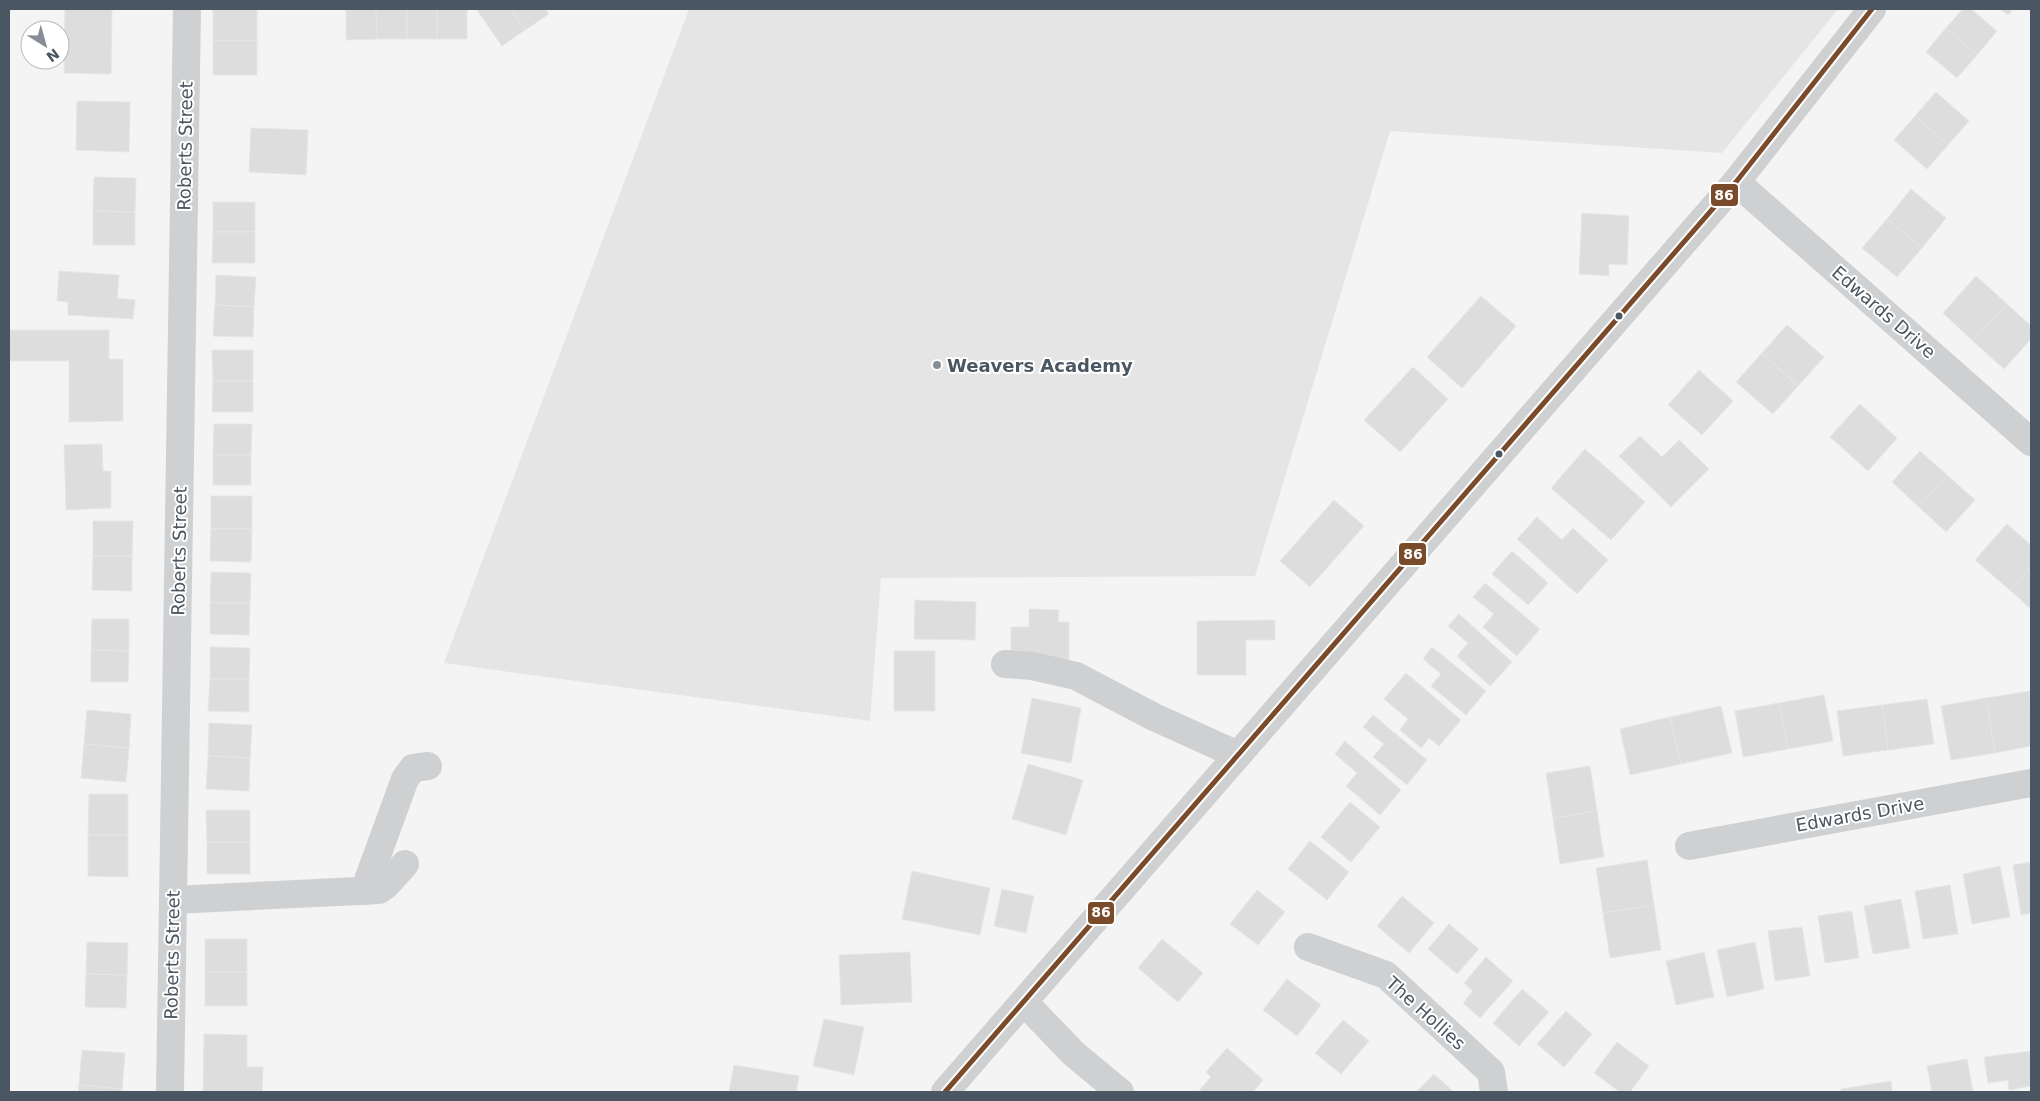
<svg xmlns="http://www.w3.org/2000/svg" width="2040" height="1101" viewBox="0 0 2040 1101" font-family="'DejaVu Sans',sans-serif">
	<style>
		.education { fill: #e6e5e6 }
		.building { fill: #ddddde; stroke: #e5e6e7 }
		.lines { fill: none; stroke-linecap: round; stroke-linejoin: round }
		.minor { stroke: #ced0d2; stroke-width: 28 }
		.bus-1-casing { stroke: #fff; stroke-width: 9 }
		.bus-1 { stroke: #7a4b2a; stroke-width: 5 }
		.bus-dot { fill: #4a5661; stroke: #fff; stroke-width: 2 }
		.poi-dot { fill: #868d94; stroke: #fff; stroke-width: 2 }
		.labels { text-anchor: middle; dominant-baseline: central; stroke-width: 4; stroke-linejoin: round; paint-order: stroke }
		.street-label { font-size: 18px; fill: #4a5661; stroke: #fff }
		.poi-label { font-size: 18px; font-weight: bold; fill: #4a5661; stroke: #fff; text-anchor: start }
		.line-badge { stroke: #fff; stroke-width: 2 }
		.badge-label { font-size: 14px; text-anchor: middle; font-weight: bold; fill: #fff }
	</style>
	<rect width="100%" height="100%" fill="#f4f4f4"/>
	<path class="education" d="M 689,9 L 1838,9 L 1722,153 L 1390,131 L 1255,576 L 881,578 L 870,721 L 444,663 Z"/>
	<g class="building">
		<path d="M 65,9 L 112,9 L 111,74 L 64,73 Z"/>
		<rect x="213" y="9" width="44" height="32"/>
		<path d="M 346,9 L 376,9 L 377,39 L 346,40 Z"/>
		<path d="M 376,9 L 407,9 L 407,39 L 377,39 Z"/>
		<rect x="407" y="9" width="30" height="30"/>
		<rect x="437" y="9" width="30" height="30"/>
		<path d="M 479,9 L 511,9 L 525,30 L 502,46 L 477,10 Z"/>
		<path d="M 511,9 L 545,9 L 549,14 L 525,30 Z"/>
		<path d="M 1963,9 L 1971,9 L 1997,31 L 1977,55 L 1946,28 Z"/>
		<path d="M 2000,9 L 2013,9 L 2008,15 Z"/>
		<path d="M 1946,28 L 1977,55 L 1957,78 L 1926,52 Z"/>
		<rect x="213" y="41" width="44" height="34"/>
		<path d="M 1936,92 L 1969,121 L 1948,145 L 1915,116 Z"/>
		<path d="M 77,101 L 130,102 L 129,152 L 76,150 Z"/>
		<path d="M 1915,116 L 1948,145 L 1927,169 L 1894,140 Z"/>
		<path d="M 251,128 L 308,130 L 306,175 L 249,172 Z"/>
		<path d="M 94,177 L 136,178 L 135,212 L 93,211 Z"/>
		<path d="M 1911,189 L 1946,218 L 1922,248 L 1887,219 Z"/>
		<rect x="213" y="202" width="42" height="30"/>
		<path d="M 93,211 L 135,212 L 135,245 L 93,245 Z"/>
		<path d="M 1582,213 L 1629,216 L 1627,265 L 1609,264 L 1609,276 L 1579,274 Z"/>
		<path d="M 1887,219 L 1922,248 L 1897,277 L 1862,248 Z"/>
		<path d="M 213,232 L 255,232 L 255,263 L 212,263 Z"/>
		<path d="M 59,271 L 119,275 L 117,298 L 135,300 L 133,319 L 68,315 L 68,302 L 57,301 Z"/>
		<path d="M 216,275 L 256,277 L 254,307 L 215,305 Z"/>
		<path d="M 1976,276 L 2007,304 L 1973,341 L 1943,313 Z"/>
		<path d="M 1481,296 L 1516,326 L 1462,388 L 1427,357 Z"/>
		<path d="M 2007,304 L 2031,326 L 2031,339 L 2004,369 L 1973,341 Z"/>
		<path d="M 215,305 L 254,307 L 253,337 L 213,336 Z"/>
		<path d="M 1787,325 L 1824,357 L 1798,386 L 1762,353 Z"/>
		<path d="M 9,330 L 109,330 L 109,359 L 123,359 L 123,421 L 69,422 L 69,361 L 9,361 Z"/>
		<path d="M 212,350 L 253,350 L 253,381 L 213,381 Z"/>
		<path d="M 1762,353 L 1798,386 L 1773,414 L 1736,382 Z"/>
		<path d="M 1413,367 L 1448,399 L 1400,452 L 1364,420 Z"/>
		<path d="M 1699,370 L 1733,401 L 1702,435 L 1668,405 Z"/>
		<path d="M 213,381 L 253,381 L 253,412 L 212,412 Z"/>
		<path d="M 1860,404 L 1897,438 L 1868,471 L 1830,437 Z"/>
		<path d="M 214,424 L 252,424 L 251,455 L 213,455 Z"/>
		<path d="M 1640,436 L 1662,457 L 1679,440 L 1709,469 L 1671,507 L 1619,456 Z"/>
		<path d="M 102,444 L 103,471 L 111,471 L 111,508 L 66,510 L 64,445 Z"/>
		<path d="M 1585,449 L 1645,502 L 1611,540 L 1551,488 Z"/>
		<path d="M 1920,451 L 1947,475 L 1919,507 L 1892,482 Z"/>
		<rect x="213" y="455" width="38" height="30"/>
		<path d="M 1947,475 L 1975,500 L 1946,532 L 1919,507 Z"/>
		<rect x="211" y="496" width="41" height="33"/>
		<path d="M 1334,500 L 1364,526 L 1310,587 L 1280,561 Z"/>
		<path d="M 1537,517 L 1562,540 L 1573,528 L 1608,560 L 1577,594 L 1517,539 Z"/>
		<path d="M 93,521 L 133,521 L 132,556 L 93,556 Z"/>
		<path d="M 2007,524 L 2031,545 L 2031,567 L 2010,590 L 1975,560 Z"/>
		<path d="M 211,529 L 252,529 L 251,562 L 210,561 Z"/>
		<path d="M 1512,551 L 1548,583 L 1528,605 L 1492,574 Z"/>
		<path d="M 93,556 L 132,556 L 132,591 L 92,590 Z"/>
		<path d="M 2031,567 L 2031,609 L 2010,590 Z"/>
		<path d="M 211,572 L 251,573 L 250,603 L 210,603 Z"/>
		<path d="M 1485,583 L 1540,629 L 1517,656 L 1483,627 L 1494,614 L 1473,597 Z"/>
		<path d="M 915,600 L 976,602 L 975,640 L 914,639 Z"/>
		<path d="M 210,603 L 250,603 L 249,635 L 210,634 Z"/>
		<path d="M 1029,609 L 1059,610 L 1058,622 L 1069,622 L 1069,660 L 1011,659 L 1011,627 L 1029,627 Z"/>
		<path d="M 1459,614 L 1512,662 L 1490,686 L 1457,656 L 1468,643 L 1448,626 Z"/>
		<path d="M 92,619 L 129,619 L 129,651 L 91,650 Z"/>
		<path d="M 1275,620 L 1275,640 L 1246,640 L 1246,675 L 1197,675 L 1197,621 Z"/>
		<path d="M 210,647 L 250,648 L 249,679 L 210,679 Z"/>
		<path d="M 1432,647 L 1486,691 L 1466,715 L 1431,686 L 1441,674 L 1423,659 Z"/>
		<path d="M 91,650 L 129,651 L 128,682 L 91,682 Z"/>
		<rect x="894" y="651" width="41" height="60"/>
		<path d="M 1406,673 L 1461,720 L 1439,746 L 1429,738 L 1421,748 L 1400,730 L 1408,719 L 1384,699 Z"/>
		<path d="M 210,679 L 249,679 L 249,712 L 208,711 Z"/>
		<path d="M 2030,691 L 2031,746 L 1995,753 L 1986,698 Z"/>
		<path d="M 1824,695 L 1833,741 L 1788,749 L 1779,703 Z"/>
		<path d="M 1032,698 L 1081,708 L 1071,763 L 1021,753 Z"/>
		<path d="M 1986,698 L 1995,753 L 1951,760 L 1941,706 Z"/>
		<path d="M 1927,699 L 1934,744 L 1888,750 L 1882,705 Z"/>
		<path d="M 1779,703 L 1788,749 L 1743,757 L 1735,711 Z"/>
		<path d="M 1882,705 L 1888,750 L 1843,756 L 1837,711 Z"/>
		<path d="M 1721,706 L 1732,753 L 1681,764 L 1670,717 Z"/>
		<path d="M 87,710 L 131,714 L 129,748 L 84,744 Z"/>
		<path d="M 1373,715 L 1427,760 L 1407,785 L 1373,757 L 1384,744 L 1363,727 Z"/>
		<path d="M 1670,717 L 1681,764 L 1630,775 L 1620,729 Z"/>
		<path d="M 209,723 L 252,725 L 250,758 L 208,756 Z"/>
		<path d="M 1345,741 L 1401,790 L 1380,815 L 1346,786 L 1357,773 L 1335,754 Z"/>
		<path d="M 84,744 L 129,748 L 126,782 L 81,778 Z"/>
		<path d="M 208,756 L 250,758 L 249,791 L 206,789 Z"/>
		<path d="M 1028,764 L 1083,780 L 1066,835 L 1012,819 Z"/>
		<path d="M 1590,766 L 1597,811 L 1553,818 L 1546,773 Z"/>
		<path d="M 89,794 L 128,794 L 128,835 L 88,835 Z"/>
		<path d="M 1350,802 L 1380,827 L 1351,862 L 1321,837 Z"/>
		<path d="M 206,810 L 250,810 L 250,842 L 207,842 Z"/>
		<path d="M 1597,811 L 1604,857 L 1560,864 L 1553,818 Z"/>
		<path d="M 88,835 L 128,835 L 128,877 L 88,876 Z"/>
		<path d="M 1310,841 L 1349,872 L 1327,900 L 1288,869 Z"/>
		<rect x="207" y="842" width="43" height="32"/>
		<path d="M 1647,860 L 1654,905 L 1603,913 L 1596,868 Z"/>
		<path d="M 2031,862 L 2031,913 L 2021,915 L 2013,865 Z"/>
		<path d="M 2000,866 L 2010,917 L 1972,924 L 1963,874 Z"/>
		<path d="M 912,871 L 990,888 L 980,935 L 902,919 Z"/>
		<path d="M 1950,885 L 1958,934 L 1923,939 L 1915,891 Z"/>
		<path d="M 1002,889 L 1034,896 L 1026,933 L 994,926 Z"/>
		<path d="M 1257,890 L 1285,912 L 1258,945 L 1230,924 Z"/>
		<path d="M 1402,896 L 1434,923 L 1409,953 L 1377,926 Z"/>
		<path d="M 1901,899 L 1910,948 L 1873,954 L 1864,906 Z"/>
		<path d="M 1654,905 L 1661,950 L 1610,958 L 1603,913 Z"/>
		<path d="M 1852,911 L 1859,958 L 1825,963 L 1818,916 Z"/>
		<path d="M 1449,924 L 1479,949 L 1457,974 L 1428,949 Z"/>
		<path d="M 1802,927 L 1810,976 L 1775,981 L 1768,931 Z"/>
		<rect x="205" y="939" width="42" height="33"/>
		<path d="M 1162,939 L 1203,973 L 1178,1002 L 1138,968 Z"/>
		<path d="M 87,942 L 128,943 L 127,975 L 86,974 Z"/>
		<path d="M 1755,942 L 1764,989 L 1727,997 L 1717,950 Z"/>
		<path d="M 910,952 L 912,1002 L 841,1005 L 839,955 Z"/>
		<path d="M 1704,952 L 1714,997 L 1676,1005 L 1666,961 Z"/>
		<path d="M 1486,957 L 1513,981 L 1480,1018 L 1463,1003 L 1473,991 L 1464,983 Z"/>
		<rect x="205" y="972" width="42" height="34"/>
		<path d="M 86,974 L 127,975 L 126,1008 L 85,1007 Z"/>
		<path d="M 1287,979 L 1321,1005 L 1297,1036 L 1263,1010 Z"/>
		<path d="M 1522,989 L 1549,1012 L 1519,1046 L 1493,1023 Z"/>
		<path d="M 1566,1011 L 1592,1034 L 1564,1067 L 1537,1044 Z"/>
		<path d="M 824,1019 L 864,1027 L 854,1075 L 813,1066 Z"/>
		<path d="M 1343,1020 L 1369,1041 L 1341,1074 L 1315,1053 Z"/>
		<path d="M 204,1034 L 247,1035 L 247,1067 L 263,1067 L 262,1092 L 203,1092 Z"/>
		<path d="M 1617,1042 L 1649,1066 L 1630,1092 L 1620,1092 L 1594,1073 Z"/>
		<path d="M 1227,1048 L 1263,1080 L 1253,1092 L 1198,1092 L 1211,1077 L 1206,1072 Z"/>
		<path d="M 82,1050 L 125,1053 L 122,1089 L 79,1085 Z"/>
		<path d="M 2031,1051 L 2031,1086 L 2009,1090 L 2008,1080 L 1988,1083 L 1984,1057 Z"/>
		<path d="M 1967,1059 L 1973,1092 L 1932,1092 L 1927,1066 Z"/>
		<path d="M 734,1065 L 799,1076 L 796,1092 L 729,1092 Z"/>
		<path d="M 1434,1074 L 1454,1092 L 1416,1092 Z"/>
		<path d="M 1891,1081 L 1892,1092 L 1841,1092 L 1841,1089 Z"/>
		<path d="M 79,1085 L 122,1089 L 121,1092 L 78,1092 Z"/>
	</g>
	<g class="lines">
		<g class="minor">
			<path d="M 1736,182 L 2031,442"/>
			<path d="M 1005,664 L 1032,666 L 1076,676 L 1154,717 L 1238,755"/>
			<path d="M 1689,846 L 2031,783"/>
			<path d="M 364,891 L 405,779 L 413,768 L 428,766"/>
			<path d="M 173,900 L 379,890 L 386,885 L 405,864"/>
			<path d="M 1308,947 L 1386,975 L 1491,1072 L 1494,1092"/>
			<path d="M 1024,1002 L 1074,1054 L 1120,1092"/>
			<path d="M 170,1092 L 187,9"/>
			<path d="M 945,1092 L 1736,182 L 1872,9"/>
		</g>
		<defs>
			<path id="bus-1" d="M 945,1092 L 1736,182 L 1872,9"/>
		</defs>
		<use href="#bus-1" class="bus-1-casing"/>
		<use href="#bus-1" class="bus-1"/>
	</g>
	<g class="bus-dot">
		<circle cx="1619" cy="316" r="4.5"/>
		<circle cx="1499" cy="454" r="4.5"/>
	</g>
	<circle class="poi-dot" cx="937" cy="365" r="5"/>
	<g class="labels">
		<g class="street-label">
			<text transform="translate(185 146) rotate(-89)">Roberts Street</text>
			<text transform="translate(1884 312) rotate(41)">Edwards Drive</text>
			<text transform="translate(179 551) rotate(-89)">Roberts Street</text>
			<text transform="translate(1860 814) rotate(-10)">Edwards Drive</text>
			<text transform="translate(172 955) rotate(-89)">Roberts Street</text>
			<text transform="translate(1426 1013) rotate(42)">The Hollies</text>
		</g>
		<g class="poi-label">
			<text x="947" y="365">Weavers Academy</text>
		</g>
	</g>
	<g class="line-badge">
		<rect x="1710" y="183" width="29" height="24" rx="5" fill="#7a4b2a"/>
		<rect x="1398" y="542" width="29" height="24" rx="5" fill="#7a4b2a"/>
		<rect x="1087" y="901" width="28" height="24" rx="5" fill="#7a4b2a"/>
	</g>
	<g class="badge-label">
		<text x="1724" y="200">86</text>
		<text x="1413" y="559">86</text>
		<text x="1101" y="917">86</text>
	</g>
	<rect width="2040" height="1101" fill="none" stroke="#4a5661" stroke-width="20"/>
	<g transform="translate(45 45) rotate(143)"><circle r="24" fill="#ffffff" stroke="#b7bbc0"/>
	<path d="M0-4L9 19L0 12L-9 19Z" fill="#868d94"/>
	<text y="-8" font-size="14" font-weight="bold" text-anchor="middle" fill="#4a5661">N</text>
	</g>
</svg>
